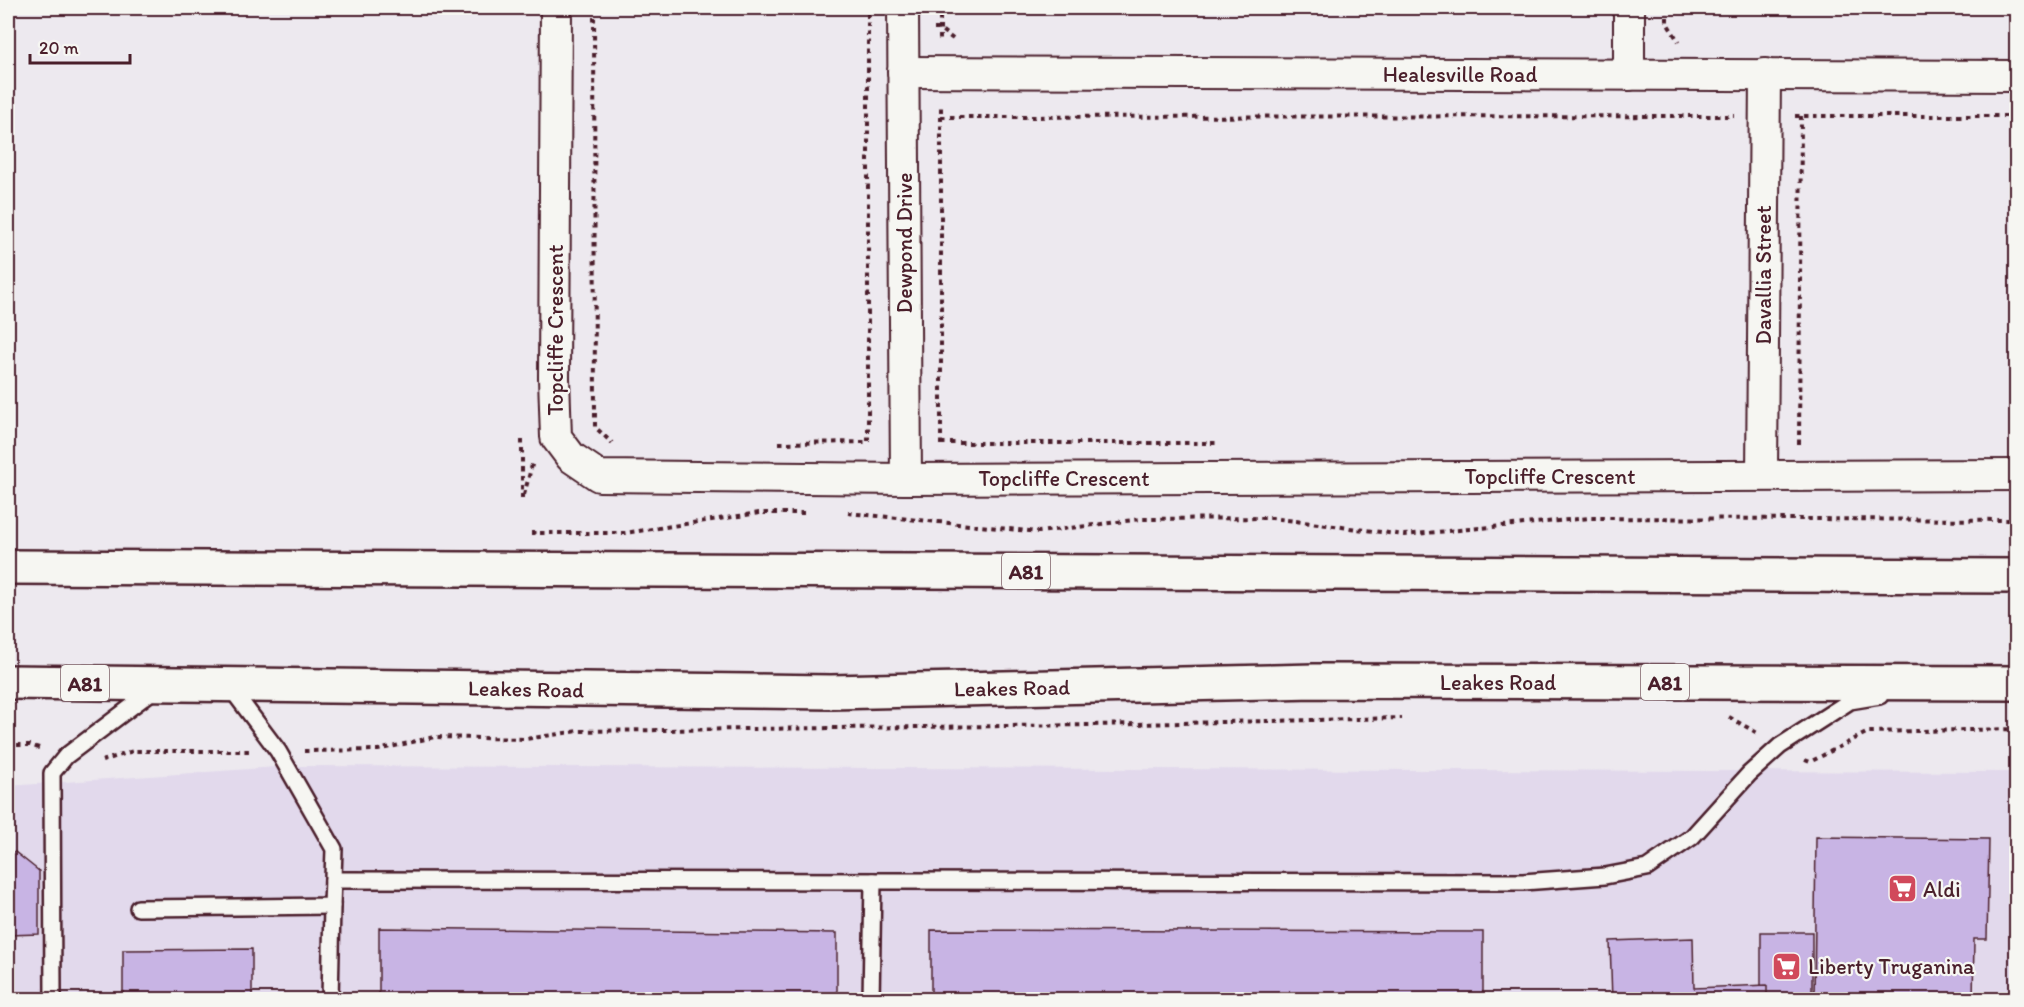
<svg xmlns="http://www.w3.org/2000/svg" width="2024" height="1007" viewBox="0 0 2024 1007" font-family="Itim,sans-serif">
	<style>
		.built { fill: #e2d9ec }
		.building { fill: #c8b4e4; stroke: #4a1f2b; stroke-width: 1.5 }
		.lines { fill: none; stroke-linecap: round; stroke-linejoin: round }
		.lane-casing { stroke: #4a1f2b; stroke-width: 20 }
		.street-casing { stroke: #4a1f2b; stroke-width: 34 }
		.highway-casing { stroke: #4a1f2b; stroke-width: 38 }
		.path { stroke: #4a1f2b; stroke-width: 4; stroke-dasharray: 4.5 4.5; stroke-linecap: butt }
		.lane { stroke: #f6f6f2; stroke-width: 15 }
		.street { stroke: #f6f6f2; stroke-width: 30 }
		.highway { stroke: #f6f6f2; stroke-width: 33 }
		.labels { text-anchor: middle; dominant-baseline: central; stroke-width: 4.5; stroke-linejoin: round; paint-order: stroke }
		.shield { fill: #f6f6f2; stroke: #7e6067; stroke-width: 1.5 }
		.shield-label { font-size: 21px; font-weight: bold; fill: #4a1f2b }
		.street-label { font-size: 22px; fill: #4a1f2b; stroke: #f6f6f2 }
		.poi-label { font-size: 22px; fill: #4a1f2b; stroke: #f6f6f2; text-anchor: start }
	</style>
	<rect width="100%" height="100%" fill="#ede9ef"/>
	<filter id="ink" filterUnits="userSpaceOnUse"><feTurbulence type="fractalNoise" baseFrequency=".0167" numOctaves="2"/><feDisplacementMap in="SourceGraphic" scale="12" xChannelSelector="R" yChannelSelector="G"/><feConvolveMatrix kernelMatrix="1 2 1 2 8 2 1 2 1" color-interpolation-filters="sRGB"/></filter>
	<g filter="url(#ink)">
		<path class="built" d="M 291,766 L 2016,772 L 2016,999 L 8,1000 L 8,786 Z"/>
		<g class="building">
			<path d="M 1816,837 L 1989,839 L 1987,939 L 1974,939 L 1973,1000 L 1814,1000 Z"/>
			<path d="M 8,852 L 15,852 L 39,871 L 39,934 L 8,935 Z"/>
			<path d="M 379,928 L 837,933 L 837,1000 L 379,1000 Z"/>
			<path d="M 931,930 L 1483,932 L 1483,1000 L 931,1000 Z"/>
			<rect x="1761" y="932" width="51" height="68"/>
			<path d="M 1693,938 L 1694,988 L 1767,985 L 1767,1000 L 1612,1000 L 1610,941 Z"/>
			<path d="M 252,949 L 252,1000 L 123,1000 L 123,950 Z"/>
		</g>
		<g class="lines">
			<defs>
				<g id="lane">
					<path d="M 333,880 L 1523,882 L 1605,876 L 1647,868 L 1692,837 L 1749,774 L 1780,746 L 1850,701 L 1880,696"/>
					<path d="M 138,908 L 332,906 L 334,849 L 278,751 L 230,687"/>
					<path d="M 53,1000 L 52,773 L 66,756 L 155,689"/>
					<path d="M 330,1000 L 332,906"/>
					<path d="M 871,1000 L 873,881"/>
				</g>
				<g id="street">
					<path d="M 556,8 L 554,378 L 556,437 L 571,457 L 599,476 L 906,479 L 2016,475"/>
					<path d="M 903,8 L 906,479"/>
					<path d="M 1629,8 L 1629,75"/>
					<path d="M 903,72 L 2016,76"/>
					<path d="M 1762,475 L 1765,74"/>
				</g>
				<g id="highway">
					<path d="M 8,567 L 2016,576"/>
					<path d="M 8,682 L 831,692 L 1314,681 L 2016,683"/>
				</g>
			</defs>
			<use href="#lane" class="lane-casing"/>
			<use href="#street" class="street-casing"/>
			<use href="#highway" class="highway-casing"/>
			<g class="path">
				<path d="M 594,8 L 595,427 L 612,443"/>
				<path d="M 940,8 L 940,40"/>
				<path d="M 1667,8 L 1667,23 L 1679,42"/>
				<path d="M 934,29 L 940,29 L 953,39"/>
				<path d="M 1795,116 L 2016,116"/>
				<path d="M 941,117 L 1734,116"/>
				<path d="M 522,440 L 522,501"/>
				<path d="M 779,443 L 868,442 L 868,8"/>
				<path d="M 939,443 L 941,443 L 941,104"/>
				<path d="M 941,443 L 1217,443"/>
				<path d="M 1799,444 L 1801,116"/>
				<path d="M 524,495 L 533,461"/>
				<path d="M 848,513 L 1039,532 L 1141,519 L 1272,518 L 1404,535 L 1590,518 L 2016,520"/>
				<path d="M 531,533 L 625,533 L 759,513 L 804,513"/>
				<path d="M 1729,717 L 1759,734"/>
				<path d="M 8,745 L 30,745 L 42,749"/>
				<path d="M 304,751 L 378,750 L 434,737 L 526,739 L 578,731 L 1092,725 L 1402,718"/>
				<path d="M 1805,760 L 1810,762 L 1868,732 L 2016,729"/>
				<path d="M 102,761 L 133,751 L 249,751"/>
			</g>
			<use href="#lane" class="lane"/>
			<use href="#street" class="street"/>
			<use href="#highway" class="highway"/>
		</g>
	</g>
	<defs>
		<symbol id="supermarket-square" viewBox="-11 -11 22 22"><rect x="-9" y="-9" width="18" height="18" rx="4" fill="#d1495b" stroke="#f6f6f2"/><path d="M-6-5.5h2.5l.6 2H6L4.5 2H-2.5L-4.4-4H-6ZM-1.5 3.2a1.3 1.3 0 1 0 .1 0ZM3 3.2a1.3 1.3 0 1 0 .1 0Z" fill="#fff"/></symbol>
	</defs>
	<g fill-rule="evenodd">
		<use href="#supermarket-square" x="1886" y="872" width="33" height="33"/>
		<use href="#supermarket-square" x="1770" y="950" width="33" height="33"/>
	</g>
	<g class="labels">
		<g class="shield">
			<rect x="1002" y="553" width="48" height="36" rx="4.5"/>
			<rect x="1641" y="664" width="48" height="36" rx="4.5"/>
			<rect x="61" y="665" width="48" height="36" rx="4.5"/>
		</g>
		<g class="shield-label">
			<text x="1026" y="571">A81</text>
			<text x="1665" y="682">A81</text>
			<text x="85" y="683">A81</text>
		</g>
		<g class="street-label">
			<text x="1460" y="74">Healesville Road</text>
			<text transform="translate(904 243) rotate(-90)">Dewpond Drive</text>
			<text transform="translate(1763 275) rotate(-90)">Davallia Street</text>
			<text transform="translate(555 330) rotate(-90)">Topcliffe Crescent</text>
			<text x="1550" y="476">Topcliffe Crescent</text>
			<text x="1064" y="478">Topcliffe Crescent</text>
			<text x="1498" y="682">Leakes Road</text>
			<text transform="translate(1012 688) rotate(-1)">Leakes Road</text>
			<text transform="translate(526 689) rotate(1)">Leakes Road</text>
		</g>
		<g class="poi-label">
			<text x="1923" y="889">Aldi</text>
			<text x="1808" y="966">Liberty Truganina</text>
		</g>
	</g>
	<rect width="2024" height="1007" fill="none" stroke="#f6f6f2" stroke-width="30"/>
	<rect x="15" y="15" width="1994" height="977" fill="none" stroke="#4a1f2b" stroke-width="2" filter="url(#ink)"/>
	<path d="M30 54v9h100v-9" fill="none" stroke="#4a1f2b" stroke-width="3"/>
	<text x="39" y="54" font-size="18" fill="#4a1f2b" stroke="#f6f6f2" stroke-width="4.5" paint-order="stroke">20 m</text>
</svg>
